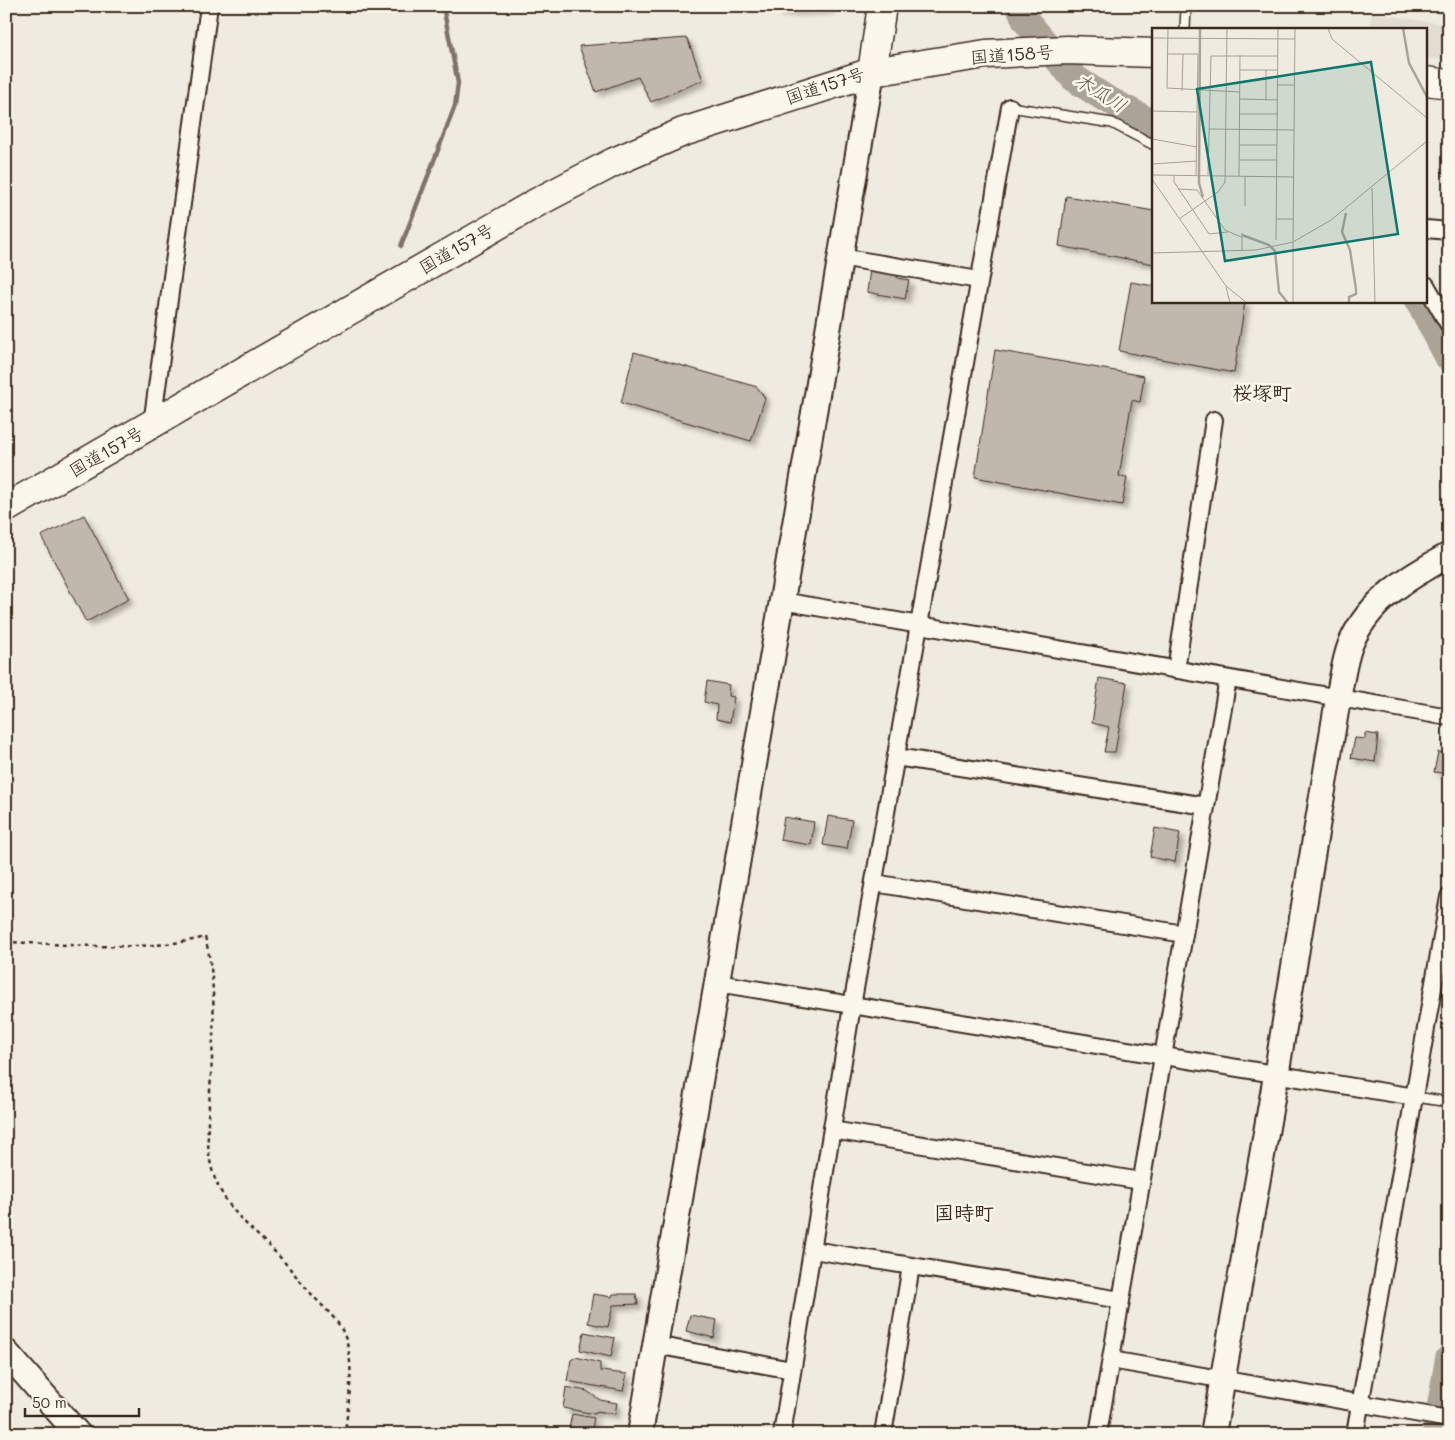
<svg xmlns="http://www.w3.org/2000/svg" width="1455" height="1440" viewBox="0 0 1455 1440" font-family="Mali,'Klee One',sans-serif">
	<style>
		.built { fill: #e2dcd1 }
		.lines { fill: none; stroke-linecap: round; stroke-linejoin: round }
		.stream { stroke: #7f7367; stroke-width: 4.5 }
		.river { stroke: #aca397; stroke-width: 28 }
		.building { fill: #c0b8ad; stroke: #3b2a1e; filter: url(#shadow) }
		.lane-casing { stroke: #3b2a1e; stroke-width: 12 }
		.street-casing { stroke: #3b2a1e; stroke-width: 20 }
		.secondary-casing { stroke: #3b2a1e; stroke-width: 28 }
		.highway-casing { stroke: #3b2a1e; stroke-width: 31 }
		.path { stroke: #3b2a1e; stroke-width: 2.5; stroke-dasharray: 4 4; stroke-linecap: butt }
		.lane { stroke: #fbf7ec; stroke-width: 9 }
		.street { stroke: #fbf7ec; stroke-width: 16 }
		.secondary { stroke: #fbf7ec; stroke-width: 24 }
		.highway { stroke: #fbf7ec; stroke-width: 28 }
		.labels { text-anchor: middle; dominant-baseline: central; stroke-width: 5; stroke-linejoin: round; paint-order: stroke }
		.street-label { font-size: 18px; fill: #3b2a1e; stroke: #fbf7ec }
		.water-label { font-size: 19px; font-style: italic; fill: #635448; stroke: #fbf7ec }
		.quarter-label { font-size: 20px; font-weight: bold; fill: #3b2a1e; stroke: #fbf7ec }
		.inset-river { fill: none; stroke: #aca397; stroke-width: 2.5 }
		.inset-road { fill: none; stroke: #a89e92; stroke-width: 1 }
		.view { fill: #0f766e; fill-opacity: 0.15; stroke: #0f766e; stroke-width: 2.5 }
		.inset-edge { fill: none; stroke: #3b2a1e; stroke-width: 2.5 }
	</style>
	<defs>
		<filter id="shadow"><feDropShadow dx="4.5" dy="4.5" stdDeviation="2.5" flood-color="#0004"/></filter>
	</defs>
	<rect width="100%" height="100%" fill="#f0ebe0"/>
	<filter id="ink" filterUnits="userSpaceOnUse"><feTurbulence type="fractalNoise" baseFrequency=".02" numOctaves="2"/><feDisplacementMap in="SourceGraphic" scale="10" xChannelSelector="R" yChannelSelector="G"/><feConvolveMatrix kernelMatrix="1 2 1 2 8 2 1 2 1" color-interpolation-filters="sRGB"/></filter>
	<g filter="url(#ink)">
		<path class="built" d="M 1372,13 L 1449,25 L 1449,61 L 1426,58 L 1426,29 L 1370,29 Z"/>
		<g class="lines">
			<path class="stream" d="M 401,246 L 455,106 L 458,83 L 443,6"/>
			<g class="river">
				<path d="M 1020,6 L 1026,21 L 1074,78 L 1103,97 L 1154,124"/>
				<path d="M 1419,301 L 1449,358"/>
				<path d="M 1436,1434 L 1449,1359"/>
			</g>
		</g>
		<g class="building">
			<path d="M 777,6 L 830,6 L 829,9 L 777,11 Z"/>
			<path d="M 687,38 L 703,80 L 651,102 L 638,77 L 596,92 L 579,46 Z"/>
			<path d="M 1066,196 L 1154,211 L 1154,264 L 1059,246 Z"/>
			<path d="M 870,269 L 898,274 L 897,278 L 909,280 L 905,299 L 867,292 Z"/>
			<path d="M 1131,282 L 1154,286 L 1154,301 L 1245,302 L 1234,373 L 1119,351 Z"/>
			<path d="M 995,350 L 1144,376 L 1140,402 L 1132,400 L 1119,476 L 1127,477 L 1122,505 L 975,477 Z"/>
			<path d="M 634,352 L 757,387 L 765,398 L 751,441 L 621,403 Z"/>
			<path d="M 84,515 L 129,599 L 86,622 L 41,536 Z"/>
			<path d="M 1099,678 L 1127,683 L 1115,752 L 1104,752 L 1109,727 L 1092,723 Z"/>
			<path d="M 707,681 L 729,685 L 728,696 L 734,697 L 730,722 L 716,719 L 717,705 L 704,702 Z"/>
			<path d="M 1365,733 L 1378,735 L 1375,762 L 1351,758 L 1355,738 L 1365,739 Z"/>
			<path d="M 1438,752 L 1449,754 L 1449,774 L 1434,772 Z"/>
			<path d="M 828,816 L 852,820 L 847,849 L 823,845 Z"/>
			<path d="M 784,817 L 814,822 L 811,845 L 780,840 Z"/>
			<path d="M 1155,828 L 1180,833 L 1175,862 L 1150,857 Z"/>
			<path d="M 593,1294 L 612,1297 L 613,1294 L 636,1294 L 638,1304 L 613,1305 L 608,1327 L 588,1323 Z"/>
			<path d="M 690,1315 L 717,1320 L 714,1338 L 686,1331 Z"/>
			<path d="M 584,1332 L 615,1338 L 611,1357 L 580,1350 Z"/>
			<path d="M 576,1357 L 600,1363 L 600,1371 L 627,1374 L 623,1391 L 567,1381 L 571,1360 Z"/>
			<path d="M 566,1387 L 587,1391 L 600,1400 L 617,1403 L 615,1414 L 597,1411 L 595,1414 L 563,1408 Z"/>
			<path d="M 572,1414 L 594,1418 L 591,1434 L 568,1434 Z"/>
		</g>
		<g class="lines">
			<defs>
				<g id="lane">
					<path d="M 1185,29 L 1186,6"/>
					<path d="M 1010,107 L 1112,123 L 1154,145"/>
					<path d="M 1415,1097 L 1449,1102"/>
				</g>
				<g id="street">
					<path d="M 1426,229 L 1449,231"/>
					<path d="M 840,257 L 979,280"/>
					<path d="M 1426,285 L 1449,325"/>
					<path d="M 152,424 L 209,6"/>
					<path d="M 782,601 L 1449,717"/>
					<path d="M 1176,670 L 1214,420"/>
					<path d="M 896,757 L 1206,806"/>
					<path d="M 874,883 L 1184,934"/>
					<path d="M 717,983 L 1415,1097"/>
					<path d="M 832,1130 L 1141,1181"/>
					<path d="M 813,1250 L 1121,1300"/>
					<path d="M 655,1345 L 792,1370"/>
					<path d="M 1111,1360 L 1449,1419"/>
					<path d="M 782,1434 L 852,1006 L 1010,107"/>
					<path d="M 883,1434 L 911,1266"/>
					<path d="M 1098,1434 L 1228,679"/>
					<path d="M 1355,1434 L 1449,897"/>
				</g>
				<g id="secondary">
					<path d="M 6,1352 L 78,1434"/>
					<path d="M 640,1434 L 872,72"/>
					<path d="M 1213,1434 L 1276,1076 L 1338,699 C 1342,680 1344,660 1351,643 C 1370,599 1409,577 1449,555"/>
				</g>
				<g id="highway">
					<path d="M 872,72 L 882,6"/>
					<path d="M 1426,81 L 1449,84"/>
					<path d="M 6,508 L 536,203 L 614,162 L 683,132 L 872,72 L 986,54 L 1067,50 L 1154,53"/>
				</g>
			</defs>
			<use href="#lane" class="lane-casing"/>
			<use href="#street" class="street-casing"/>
			<use href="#secondary" class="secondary-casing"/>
			<use href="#highway" class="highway-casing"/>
			<path class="path" d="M 6,942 C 67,944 146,953 205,937 C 218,986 213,1041 210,1091 C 208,1119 205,1146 213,1173 C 225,1210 253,1229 278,1255 C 291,1269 302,1284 315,1298 C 327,1311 341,1322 346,1340 C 355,1370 348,1403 345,1434"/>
			<use href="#lane" class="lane"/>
			<use href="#street" class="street"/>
			<use href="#secondary" class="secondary"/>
			<use href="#highway" class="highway"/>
		</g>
	</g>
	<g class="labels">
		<g class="street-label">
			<text transform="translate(1012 54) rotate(-4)">国道158号</text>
			<text transform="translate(825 85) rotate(-18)">国道157号</text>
			<text transform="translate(456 248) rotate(-30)">国道157号</text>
			<text transform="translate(106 451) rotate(-30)">国道157号</text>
		</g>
		<g class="water-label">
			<text transform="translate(1101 92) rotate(32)">木瓜川</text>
		</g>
		<g class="quarter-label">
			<text x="1262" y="392">桜塚町</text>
			<text x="964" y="1212">国時町</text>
		</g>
	</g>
	<g transform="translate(1152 28)">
		<rect width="275" height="275" fill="#f0ebe0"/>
		<path class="inset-river" d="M 48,0 L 47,155 L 51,169M 251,0 L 257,35 L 275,69M 194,185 L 190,204 L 198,222 L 204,261 L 204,266 L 197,269 L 197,275M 90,207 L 117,217 L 123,223 L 127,264 L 136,275"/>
		<path class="inset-road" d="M 16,0 L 15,60 L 88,64M 176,0 L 180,11 L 275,90M 0,10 L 143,11M 16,26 L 46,26 L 44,147M 88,42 L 126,42M 126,57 L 143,57M 30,63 L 31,26M 88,71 L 126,72M 114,72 L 114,42M 0,83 L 45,84M 88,86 L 126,86M 57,101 L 142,102M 0,111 L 45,119M 87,117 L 125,117M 87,132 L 125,132M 0,136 L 45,133M 0,147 L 142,149M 22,147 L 22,154 L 57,206 L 76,204M 56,147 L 59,28 L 126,28M 87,148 L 88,27M 93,148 L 93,178M 0,151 L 74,258 L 95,275M 220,160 L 223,275M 26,161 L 45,162 L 73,202 L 89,209M 27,191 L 66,164 L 73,154 L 75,0M 124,191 L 141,191M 124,212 L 126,0M 141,213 L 143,0M 141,214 L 141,275M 90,222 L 90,205M 0,225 L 104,222 L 141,214 L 179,192 L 275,113M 74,259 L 78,275"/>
		<path class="view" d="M 219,34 L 246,206 L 73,233 L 45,61 Z"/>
		<rect width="275" height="275" class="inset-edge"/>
	</g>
	<rect width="1455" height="1440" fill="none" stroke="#fbf7ec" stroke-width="25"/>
	<rect x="12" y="12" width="1430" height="1415" fill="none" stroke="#3b2a1e" stroke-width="2" filter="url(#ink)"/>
	<path d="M25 1408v8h114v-8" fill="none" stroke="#3b2a1e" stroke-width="2.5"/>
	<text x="32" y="1408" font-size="15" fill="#3b2a1e" stroke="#fbf7ec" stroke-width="4" paint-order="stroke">50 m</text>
</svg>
